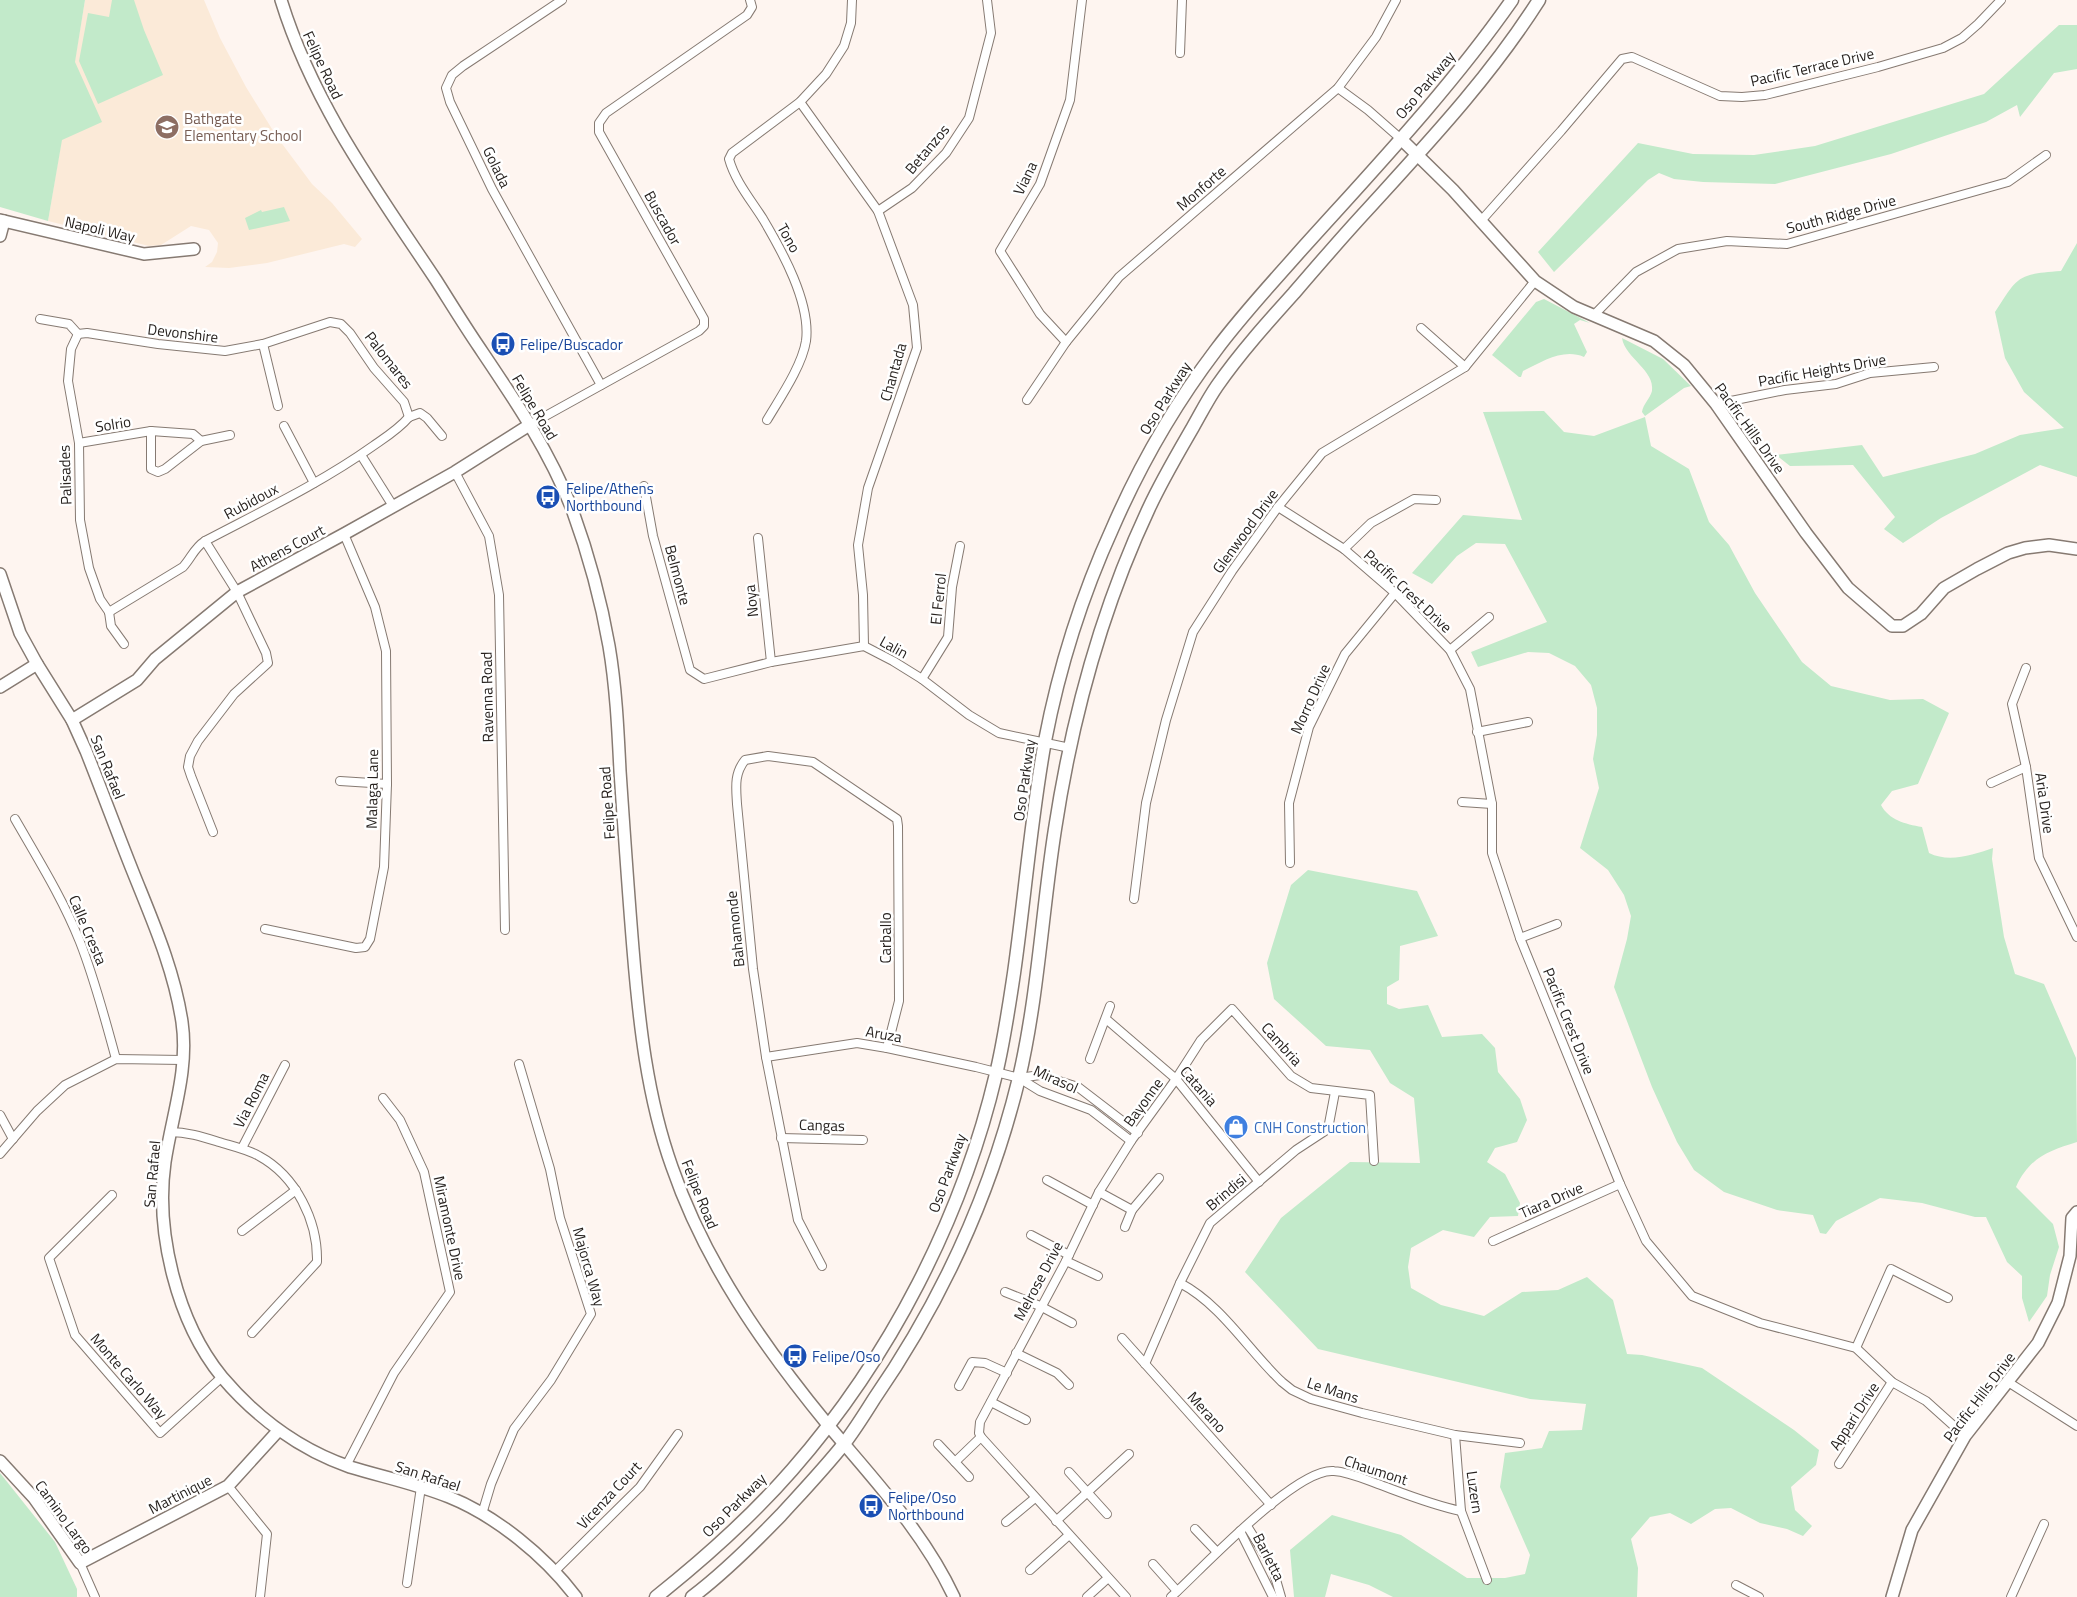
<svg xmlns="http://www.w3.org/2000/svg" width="2077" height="1597" viewBox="0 0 2077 1597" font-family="'Titillium Web',sans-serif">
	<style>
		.education { fill: #fbead8 }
		.green { fill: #c2eaca }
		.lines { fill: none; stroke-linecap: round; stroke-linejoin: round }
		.street-casing { stroke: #867a72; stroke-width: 10 }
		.secondary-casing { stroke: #867a72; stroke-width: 14 }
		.primary-casing { stroke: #867a72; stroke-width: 15 }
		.street { stroke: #fff; stroke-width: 8 }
		.secondary { stroke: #fff; stroke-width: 11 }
		.primary { stroke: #fff; stroke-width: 12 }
		.labels { text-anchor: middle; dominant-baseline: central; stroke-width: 5; stroke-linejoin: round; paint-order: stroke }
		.street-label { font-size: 15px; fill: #282320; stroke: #fff }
		.education-label { font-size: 15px; fill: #785e54; stroke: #fff; text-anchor: start }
		.transit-label { font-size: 15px; fill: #164399; stroke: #fff; text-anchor: start }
		.shop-label { font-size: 15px; fill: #366cbe; stroke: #fff; text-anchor: start }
	</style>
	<rect width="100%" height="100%" fill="#fef5f0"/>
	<path class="education" d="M 85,0 L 204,0 L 220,38 L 246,87 L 277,137 L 312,184 L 332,203 L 362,239 L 355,247 L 344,244 L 267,263 L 229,268 L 205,267 L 212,262 L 217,252 L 218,243 L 209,230 L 191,226 L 161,245 L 149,246 L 48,221 Z"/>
	<g class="green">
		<path d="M 0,0 L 85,0 L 75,62 L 102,122 L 62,140 L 48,221 L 0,207 Z"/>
		<path d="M 112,0 L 134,0 L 144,30 L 163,75 L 98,104 L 79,61 L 88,13 L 109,17 Z"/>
		<path d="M 2059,25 L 2077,25 L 2077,69 L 2054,73 L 2020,117 L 2017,105 L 1986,122 L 1891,154 L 1775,184 L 1703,182 L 1674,179 L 1659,173 L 1648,180 L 1554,272 L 1538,252 L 1638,143 L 1693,154 L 1754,155 L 1815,146 L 1984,94 Z"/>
		<path d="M 284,207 L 290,221 L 249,230 L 245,218 L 261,210 L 262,212 Z"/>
		<path d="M 2077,243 L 2077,477 L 2040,465 L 1941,518 L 1903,543 L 1884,529 L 1895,517 L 1853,465 L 1790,466 L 1776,455 L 1862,445 L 1883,477 L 1975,454 L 2020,435 L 2064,428 L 2024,392 L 2005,358 L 1995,312 C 2018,277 2016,274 2061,271 Z"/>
		<path d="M 1544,299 L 1590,323 L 1580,320 L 1574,324 L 1587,352 L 1584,357 C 1563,348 1542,362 1523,371 L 1521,377 L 1519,377 L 1492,355 L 1536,302 Z"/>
		<path d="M 1622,338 L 1663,359 L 1691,386 L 1684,388 L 1645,416 L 1642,412 C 1643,404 1650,399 1652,391 C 1655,370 1625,358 1622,338 Z"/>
		<path d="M 1544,411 L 1564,432 L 1594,436 L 1645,417 L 1651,446 L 1689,469 L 1709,522 L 1729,545 L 1755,593 L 1802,662 L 1831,686 L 1890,700 L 1923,699 L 1949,713 L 1918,784 L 1892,791 L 1881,805 C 1889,820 1905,824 1922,827 L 1929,853 C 1949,863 1973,855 1993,848 L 1992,859 L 2004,937 L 2015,974 L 2044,984 L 2076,1058 L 2077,1142 C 2048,1151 2029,1158 2016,1187 L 2053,1224 L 2059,1247 L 2050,1275 L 2047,1296 L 2029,1322 L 2022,1298 L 2022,1276 L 2007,1262 L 1986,1217 L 1975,1217 L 1922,1203 L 1880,1198 L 1836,1221 L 1826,1234 L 1820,1233 L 1813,1215 L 1777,1210 L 1724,1192 L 1694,1170 L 1677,1142 L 1652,1087 L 1614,987 L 1627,939 L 1631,916 L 1624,895 L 1608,870 L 1580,848 L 1599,788 L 1593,759 L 1597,735 L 1597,708 L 1591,685 L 1575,666 L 1549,653 L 1528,652 L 1478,667 L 1471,652 L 1547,622 L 1505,544 L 1476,543 L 1457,556 L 1432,584 L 1412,573 L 1463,515 L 1522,520 L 1483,412 Z"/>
		<path d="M 1308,870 L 1417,891 L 1438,936 L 1400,946 L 1399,980 L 1387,987 L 1387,1004 L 1399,1009 L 1428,1005 L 1442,1037 L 1482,1034 L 1495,1048 L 1498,1072 L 1520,1099 L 1527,1120 L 1517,1142 L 1495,1148 L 1487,1162 L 1505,1174 L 1520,1203 L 1518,1216 L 1490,1217 L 1474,1237 L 1443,1230 L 1411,1248 L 1408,1267 L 1411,1288 L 1441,1305 L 1484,1316 L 1522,1292 L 1558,1290 L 1587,1277 L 1613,1300 L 1627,1354 L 1642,1355 L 1702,1368 L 1794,1430 L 1819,1450 L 1816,1465 L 1791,1487 L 1795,1510 L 1812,1526 L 1803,1536 L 1787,1529 L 1760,1523 L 1731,1508 L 1715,1509 L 1691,1524 L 1670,1513 L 1650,1517 L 1631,1539 L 1638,1568 L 1637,1597 L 1393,1597 L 1369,1585 L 1331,1574 L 1325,1597 L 1294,1597 L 1290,1550 L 1332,1515 L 1401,1535 L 1467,1578 L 1505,1578 L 1525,1574 L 1530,1555 L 1500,1487 L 1505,1453 L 1542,1448 L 1549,1431 L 1582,1430 L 1586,1404 L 1530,1399 L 1318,1349 L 1245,1272 L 1281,1218 L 1350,1162 L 1420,1163 L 1414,1098 L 1390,1083 L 1370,1050 L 1326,1046 L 1274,999 L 1267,963 L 1291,885 Z"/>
		<path d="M 0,1473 L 55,1542 L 77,1589 L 77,1597 L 0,1597 Z"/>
	</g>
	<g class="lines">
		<defs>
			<g id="street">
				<path d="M 562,0 L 463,66 L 452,75 L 446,88 L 450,102 L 492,189 L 601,385"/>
				<path d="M 1180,53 L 1182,0"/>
				<path d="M 1338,88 L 1368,110 L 1401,139"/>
				<path d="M 800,102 L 878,211 L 913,305 L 917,348 L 868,488 L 858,545 L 863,595 L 864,646"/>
				<path d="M 878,211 L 912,188 L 946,153 L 969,118 L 991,33 L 987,0"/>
				<path d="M 1480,222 L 1561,131 L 1622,59 L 1632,57 L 1720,96 L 1742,97 L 1765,95 L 1878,67 L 1943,48 L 1962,38 L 1978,24 L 2001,0"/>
				<path d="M 1594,315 L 1636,272 L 1678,249 L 1727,241 L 1787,244 L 2008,182 L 2046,155"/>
				<path d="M 40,319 L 69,324 L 78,334"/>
				<path d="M 1421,328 L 1465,367"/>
				<path d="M 78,334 L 87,333 L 158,344 L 225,351 L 263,344 L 330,322 L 341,324 L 350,333 L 374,368 L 404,402 L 409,417"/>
				<path d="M 78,334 L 71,349 L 68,381 L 79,443 L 80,520 L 89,568 L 100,599 L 109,612"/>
				<path d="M 1066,342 L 1040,314 L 1000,251 L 1040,184 L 1070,100 L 1082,0"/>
				<path d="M 263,344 L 278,406"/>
				<path d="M 1027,400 L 1066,342 L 1119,277 L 1338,88 L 1376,37 L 1396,0"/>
				<path d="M 1716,404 L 1785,390 L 1836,384 L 1870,373 L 1934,367"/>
				<path d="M 409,417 L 420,413 L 427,418 L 442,436"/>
				<path d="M 767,420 C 780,398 802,366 806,341 C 811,303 782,251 763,219 C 751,200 735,181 729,159 L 732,153 L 800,102 L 826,74 L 844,46 L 851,23 L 852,0"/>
				<path d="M 531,424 L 699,331 L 704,326 L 704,319 L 599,132 L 599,123 L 606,113 L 747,15 L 752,7 L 750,0"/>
				<path d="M 284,426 L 314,483"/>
				<path d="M 151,431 L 151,469 L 158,472 L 165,469 L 201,441 L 230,435"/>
				<path d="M 79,443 L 151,431 L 193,434 L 201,441"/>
				<path d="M 361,455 L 393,506"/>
				<path d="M 455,472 L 489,536 L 499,595 L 505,930"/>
				<path d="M 644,486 L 653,536 L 690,670 L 704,679 L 771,662 L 864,646 L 893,661 L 922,679 L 969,715 L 999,733 L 1070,748"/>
				<path d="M 1278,507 L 1344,549 L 1395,593 L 1450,650 L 1470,689 L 1492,804 L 1492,853 L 1520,938 L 1620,1184 L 1646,1241 L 1692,1296 L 1760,1323 L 1856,1348 L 1892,1382 L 1926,1401 L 1965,1436"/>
				<path d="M 758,538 L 771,662"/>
				<path d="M 205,541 L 237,592 L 266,653 L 268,663 L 234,694 L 198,741 L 190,756 L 188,767 L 191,776 L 213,832"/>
				<path d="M 1344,549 L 1371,523 L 1414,499 L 1436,500"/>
				<path d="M 109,612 L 183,567 C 192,557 194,548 205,541 C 262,511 321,483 373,446 C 386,437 399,429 409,417"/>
				<path d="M 109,612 L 111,626 L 124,644"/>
				<path d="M 1450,650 L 1489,617"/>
				<path d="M 2026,668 L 2012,704 L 2026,767 L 2039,858 L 2077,937"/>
				<path d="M 922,679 L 948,637 L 952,587 L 960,546"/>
				<path d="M 1477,732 L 1528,722"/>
				<path d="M 340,781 L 387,784"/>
				<path d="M 1991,783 L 2026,767"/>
				<path d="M 1462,802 L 1492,804"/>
				<path d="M 15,819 C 38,859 63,899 80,942 C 95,980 105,1019 116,1059"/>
				<path d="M 1290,863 L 1289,803 L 1309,727 L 1345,654 L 1395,593"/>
				<path d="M 1134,899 L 1146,803 L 1166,720 L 1193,632 L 1232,571 L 1278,507 L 1322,453 L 1465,367 L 1535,281"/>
				<path d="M 265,929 L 356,948 L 365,947 L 370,939 L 384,867 L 387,784 L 386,651 L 375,607 L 344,534"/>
				<path d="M 1520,938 L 1557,924"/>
				<path d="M 1106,1019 L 1176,1079 L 1259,1182"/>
				<path d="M 766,1057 L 857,1043 L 887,1048 L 976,1067 L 1019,1078 L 1040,1091 L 1091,1110 L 1131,1141"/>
				<path d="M 1090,1059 L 1110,1006"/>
				<path d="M 1019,1078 L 1040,1075 L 1078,1087 L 1138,1133"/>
				<path d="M 0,1115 L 13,1139"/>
				<path d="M 170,1132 C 188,1132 203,1137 219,1142 C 232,1146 247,1149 259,1156 C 296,1176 318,1221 317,1262 L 252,1333"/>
				<path d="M 781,1138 L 863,1140"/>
				<path d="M 242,1148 L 285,1065"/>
				<path d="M 0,1154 L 37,1111 L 65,1085 L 116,1059 L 183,1060"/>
				<path d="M 1047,1180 L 1093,1205"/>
				<path d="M 1099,1192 L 1132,1210 L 1159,1178"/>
				<path d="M 112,1195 L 49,1258 L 75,1335 L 160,1433 L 222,1377"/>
				<path d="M 1125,1227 L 1132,1210"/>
				<path d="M 242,1231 L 296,1190"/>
				<path d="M 1031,1235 L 1069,1255"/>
				<path d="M 1493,1241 L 1620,1184"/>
				<path d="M 1066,1261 L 1098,1276"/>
				<path d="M 822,1266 L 798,1220 L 766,1057 L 753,969 L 737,804 C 736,787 734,774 745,760 L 768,756 L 813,762 L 897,819 L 898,826 L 899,1001 L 887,1048"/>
				<path d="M 1180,1283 C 1222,1305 1248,1350 1282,1382 L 1292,1390 L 1311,1399 L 1362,1413 L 1455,1435 L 1520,1443"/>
				<path d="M 1005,1292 L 1040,1306 L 1072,1323"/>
				<path d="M 1122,1338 L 1271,1505"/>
				<path d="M 1856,1348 L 1891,1269 L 1948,1298"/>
				<path d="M 1016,1353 L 1057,1373 L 1069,1385"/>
				<path d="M 1145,1364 L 1180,1283 L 1210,1223 L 1296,1150 L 1328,1129 L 1335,1092"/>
				<path d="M 2008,1382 L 2077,1426"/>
				<path d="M 959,1386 L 972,1362 L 985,1363 L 1007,1373"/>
				<path d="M 991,1402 L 1026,1420"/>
				<path d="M 1455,1435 L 1461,1511 L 1487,1580"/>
				<path d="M 938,1444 L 955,1462"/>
				<path d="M 1839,1464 L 1892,1382"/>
				<path d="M 346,1466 L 394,1373 L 450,1292 L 424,1172 L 400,1120 L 383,1098"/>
				<path d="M 1069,1472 L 1107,1514"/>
				<path d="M 969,1477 L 955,1462 L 981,1437"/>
				<path d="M 228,1486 L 267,1534 L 260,1597"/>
				<path d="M 482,1514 L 491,1484 L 514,1429 L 551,1380 L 591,1314 L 560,1218 L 550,1169 L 519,1064"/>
				<path d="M 1056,1521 L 1129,1454"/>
				<path d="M 1006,1522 L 1035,1498"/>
				<path d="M 1247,1526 L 1272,1566 L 1281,1597"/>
				<path d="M 1195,1529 L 1217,1552"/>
				<path d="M 1240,1531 L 1273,1597"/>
				<path d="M 80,1563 L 95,1597"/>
				<path d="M 1153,1564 L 1177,1591"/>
				<path d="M 1030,1570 L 1069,1535"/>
				<path d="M 555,1571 L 640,1487 L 678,1434"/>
				<path d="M 407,1583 L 421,1487"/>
				<path d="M 1736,1585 L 1759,1597"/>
				<path d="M 1087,1597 L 1108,1578"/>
				<path d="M 1126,1597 L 981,1437 L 979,1433 L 980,1422 L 1066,1261 L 1099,1192 L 1131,1141 L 1176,1079 L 1201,1040 L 1232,1009 L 1291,1076 L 1311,1088 L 1370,1095 L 1374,1161"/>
				<path d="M 1171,1597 C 1201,1570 1296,1467 1334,1471 C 1349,1472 1364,1479 1378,1484 C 1405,1494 1432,1505 1461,1511"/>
				<path d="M 2011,1597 L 2044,1524"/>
			</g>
			<g id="secondary">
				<path d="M 281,0 C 313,104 376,190 436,280 C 450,302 464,325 479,347 C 514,399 549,450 572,509 C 588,553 601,600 609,646 C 616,687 618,730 620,771 C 624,830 628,889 633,949 C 639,1022 647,1097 672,1167 C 705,1263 764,1347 828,1425 C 874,1480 923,1531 954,1597"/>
				<path d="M 1401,139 L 1453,190 L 1535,281 L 1574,307 L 1654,341 L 1684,365 L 1716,404 L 1806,533 L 1848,588 L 1892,626 L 1903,626 L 1921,614 L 1944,588 L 1977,569 L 2008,553 L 2025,548 L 2049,545 L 2077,549"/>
				<path d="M 0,220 L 144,254 L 194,249"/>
				<path d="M 0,236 L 4,221"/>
				<path d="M 0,574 L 20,633 L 37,664 L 72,720 L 86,751 C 102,791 117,832 133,872 C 153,922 174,969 182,1022 C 189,1070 172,1115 165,1162 C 155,1232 177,1322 222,1377 C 256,1417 300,1450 350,1467 C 383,1477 417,1484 449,1497 C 496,1516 545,1556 576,1597"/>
				<path d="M 0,687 L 37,664"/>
				<path d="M 72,720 L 137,680 L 155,659 L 237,592 L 344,534 L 455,472 L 531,424"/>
				<path d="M 0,1461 L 34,1498 L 80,1563 L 228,1486 L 278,1431"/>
				<path d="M 1892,1597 L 1912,1530 L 1965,1436 L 2038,1343 L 2058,1303 L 2070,1256 L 2072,1218 L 2077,1212"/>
			</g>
			<g id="primary">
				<path d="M 656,1597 C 705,1558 751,1517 792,1470 C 890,1358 962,1218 996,1074 C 1004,1041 1009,1006 1014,973 C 1025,896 1031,817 1045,741 C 1059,668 1082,595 1113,527 C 1140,465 1175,404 1216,350 C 1242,315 1272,283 1301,250 C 1374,169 1449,90 1512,0"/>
				<path d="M 692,1597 C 724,1573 753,1544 781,1515 C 802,1492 823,1470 843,1445 C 854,1431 864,1415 874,1399 C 941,1302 991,1193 1019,1078 C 1038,996 1042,912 1055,829 C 1072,718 1101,610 1149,508 C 1162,480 1178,453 1193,427 C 1201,413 1208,399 1217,386 C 1240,353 1267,323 1294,293 C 1318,265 1343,236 1368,209 C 1429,142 1490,77 1539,0"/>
			</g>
		</defs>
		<use href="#street" class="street-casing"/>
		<use href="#secondary" class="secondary-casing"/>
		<use href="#primary" class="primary-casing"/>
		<use href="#street" class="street"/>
		<use href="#secondary" class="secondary"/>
		<use href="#primary" class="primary"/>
	</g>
	<defs>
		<symbol id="school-disc" viewBox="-11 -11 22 22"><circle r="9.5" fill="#8d6e63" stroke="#fff"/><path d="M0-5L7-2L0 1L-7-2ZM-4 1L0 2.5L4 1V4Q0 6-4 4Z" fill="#fff"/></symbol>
		<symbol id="bus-disc" viewBox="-11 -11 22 22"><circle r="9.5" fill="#1a4fb4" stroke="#fff"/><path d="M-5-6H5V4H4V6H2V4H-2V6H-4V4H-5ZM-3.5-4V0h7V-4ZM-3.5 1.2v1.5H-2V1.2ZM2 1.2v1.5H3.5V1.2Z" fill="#fff"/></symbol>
		<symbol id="shop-disc" viewBox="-11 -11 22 22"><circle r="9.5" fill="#3f7fe0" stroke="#fff"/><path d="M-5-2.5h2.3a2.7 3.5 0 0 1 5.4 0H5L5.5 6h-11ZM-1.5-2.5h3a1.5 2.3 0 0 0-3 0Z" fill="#fff"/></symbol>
	</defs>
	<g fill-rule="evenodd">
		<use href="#school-disc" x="153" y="113" width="28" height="28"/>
		<use href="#bus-disc" x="489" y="330" width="28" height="28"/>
		<use href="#bus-disc" x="534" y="483" width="28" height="28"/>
		<use href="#shop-disc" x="1222" y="1113" width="28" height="28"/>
		<use href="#bus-disc" x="781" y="1342" width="28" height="28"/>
		<use href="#bus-disc" x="857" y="1492" width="28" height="28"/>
	</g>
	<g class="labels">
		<g class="street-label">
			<text transform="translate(323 65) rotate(65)">Felipe Road</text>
			<text transform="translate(1812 67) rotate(-13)">Pacific Terrace Drive</text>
			<text transform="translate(1425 85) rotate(-50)">Oso Parkway</text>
			<text transform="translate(927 149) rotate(-50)">Betanzos</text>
			<text transform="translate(497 167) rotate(64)">Golada</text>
			<text transform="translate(1025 178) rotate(-64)">Viana</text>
			<text transform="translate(1201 188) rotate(-41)">Monforte</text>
			<text transform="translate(1841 214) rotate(-15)">South Ridge Drive</text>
			<text transform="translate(663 218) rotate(61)">Buscador</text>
			<text transform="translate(100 229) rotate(13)">Napoli Way</text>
			<text transform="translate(789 238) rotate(61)">Tono</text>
			<text transform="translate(183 333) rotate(7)">Devonshire</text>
			<text transform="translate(389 360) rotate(52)">Palomares</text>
			<text transform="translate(1822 370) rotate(-10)">Pacific Heights Drive</text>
			<text transform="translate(893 372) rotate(-74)">Chantada</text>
			<text transform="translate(1165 398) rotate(-58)">Oso Parkway</text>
			<text transform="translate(535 407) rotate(59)">Felipe Road</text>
			<text transform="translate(113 424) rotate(-9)">Solrio</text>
			<text transform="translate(1750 428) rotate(54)">Pacific Hills Drive</text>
			<text transform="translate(65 475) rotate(-92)">Palisades</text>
			<text transform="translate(251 501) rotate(-28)">Rubidoux</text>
			<text transform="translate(1245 531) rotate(-54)">Glenwood Drive</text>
			<text transform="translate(287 548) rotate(-28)">Athens Court</text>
			<text transform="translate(678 575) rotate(75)">Belmonte</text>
			<text transform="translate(1408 591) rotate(43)">Pacific Crest Drive</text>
			<text transform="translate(938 599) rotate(-84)">El Ferrol</text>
			<text transform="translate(751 601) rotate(-96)">Noya</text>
			<text transform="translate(894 647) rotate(29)">Lalin</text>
			<text transform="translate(487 697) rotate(-91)">Ravenna Road</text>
			<text transform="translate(1310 699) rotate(-66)">Morro Drive</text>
			<text transform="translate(108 767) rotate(68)">San Rafael</text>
			<text transform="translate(1024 780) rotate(-82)">Oso Parkway</text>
			<text transform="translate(372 789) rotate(-89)">Malaga Lane</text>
			<text transform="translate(607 803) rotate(-94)">Felipe Road</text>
			<text transform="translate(2045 803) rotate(82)">Aria Drive</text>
			<text transform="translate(735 929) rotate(-96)">Bahamonde</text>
			<text transform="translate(88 930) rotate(67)">Calle Cresta</text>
			<text transform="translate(885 938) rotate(-90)">Carballo</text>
			<text transform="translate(1569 1021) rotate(68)">Pacific Crest Drive</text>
			<text transform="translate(884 1034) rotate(10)">Aruza</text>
			<text transform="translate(1282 1044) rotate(48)">Cambria</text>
			<text transform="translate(1056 1079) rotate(24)">Mirasol</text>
			<text transform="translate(1199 1086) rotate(49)">Catania</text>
			<text transform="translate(251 1100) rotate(-63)">Via Roma</text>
			<text transform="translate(1143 1102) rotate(-54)">Bayonne</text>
			<text transform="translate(822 1125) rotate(2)">Cangas</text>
			<text transform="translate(947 1173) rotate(-70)">Oso Parkway</text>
			<text transform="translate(152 1174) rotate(-85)">San Rafael</text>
			<text transform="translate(1226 1192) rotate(-40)">Brindisi</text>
			<text transform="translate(700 1194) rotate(68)">Felipe Road</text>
			<text transform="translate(1551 1200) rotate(-24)">Tiara Drive</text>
			<text transform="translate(450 1228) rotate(78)">Miramonte Drive</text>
			<text transform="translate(589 1267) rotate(74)">Majorca Way</text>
			<text transform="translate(1038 1281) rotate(-62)">Melrose Drive</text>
			<text transform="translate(129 1376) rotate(49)">Monte Carlo Way</text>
			<text transform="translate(1333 1390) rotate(18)">Le Mans</text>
			<text transform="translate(1979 1397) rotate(-53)">Pacific Hills Drive</text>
			<text transform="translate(1207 1412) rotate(48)">Merano</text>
			<text transform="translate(1854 1416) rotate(-57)">Appari Drive</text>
			<text transform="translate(1376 1470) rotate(18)">Chaumont</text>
			<text transform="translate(428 1476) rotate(18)">San Rafael</text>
			<text transform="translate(1475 1492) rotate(82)">Luzern</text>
			<text transform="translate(180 1494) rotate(-27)">Martinique</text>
			<text transform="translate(609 1495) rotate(-47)">Vicenza Court</text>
			<text transform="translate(734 1505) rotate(-45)">Oso Parkway</text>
			<text transform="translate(64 1517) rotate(54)">Camino Largo</text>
			<text transform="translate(1269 1557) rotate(63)">Barletta</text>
		</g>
		<g class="education-label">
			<text x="184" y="118">Bathgate<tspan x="184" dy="17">Elementary School</tspan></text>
		</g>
		<g class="transit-label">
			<text x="520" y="344">Felipe/Buscador</text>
			<text x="566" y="488">Felipe/Athens<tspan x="566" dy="17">Northbound</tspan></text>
			<text x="812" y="1356">Felipe/Oso</text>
			<text x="888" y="1497">Felipe/Oso<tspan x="888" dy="17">Northbound</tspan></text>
		</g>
		<g class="shop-label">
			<text x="1254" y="1127">CNH Construction</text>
		</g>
	</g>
</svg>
